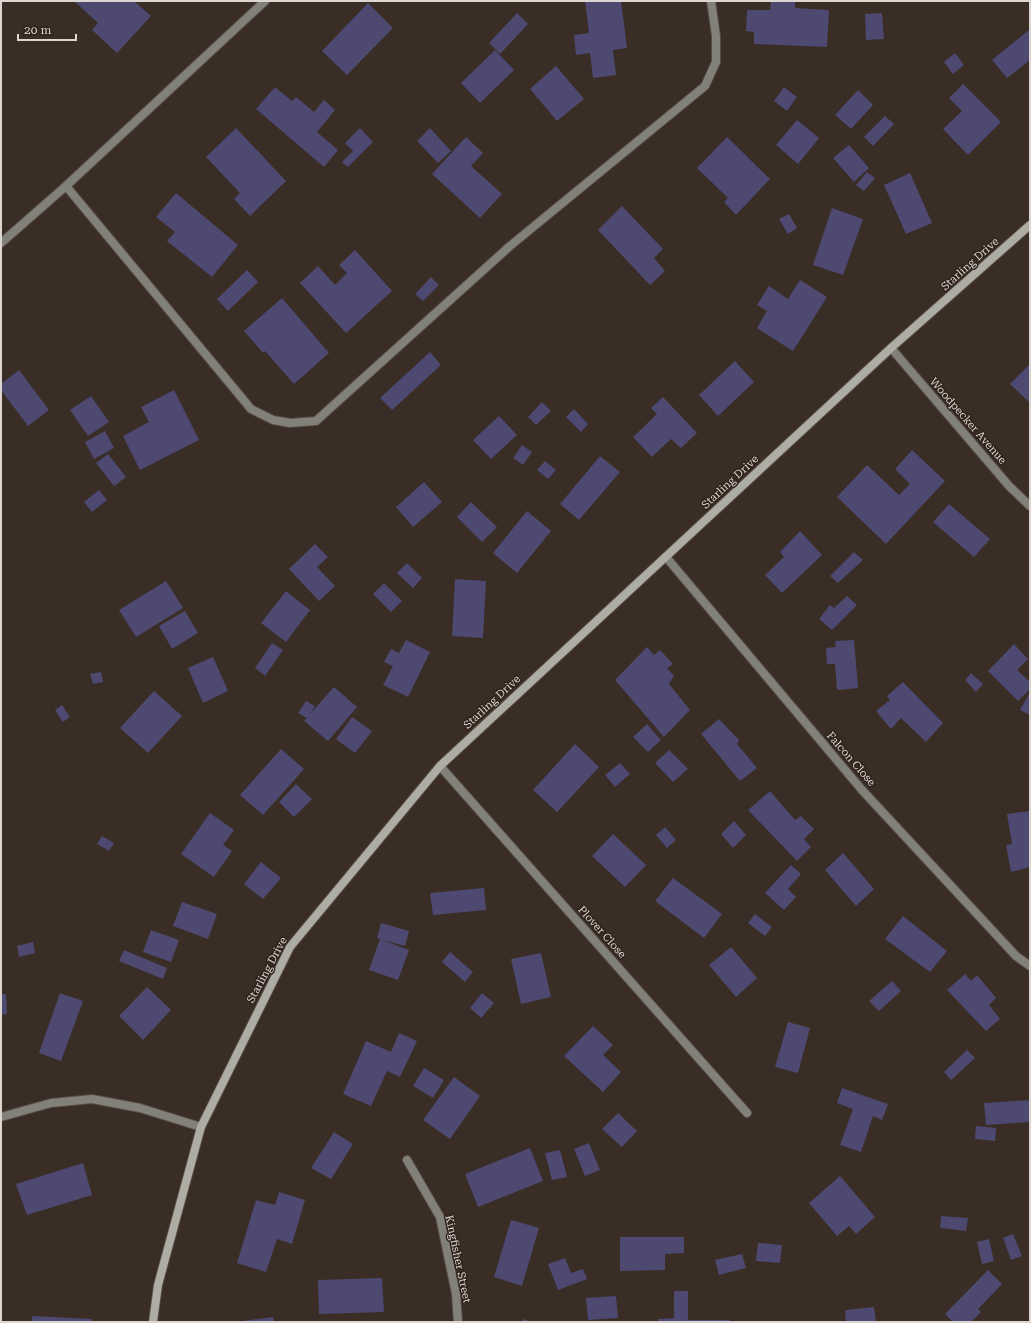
<svg xmlns="http://www.w3.org/2000/svg" width="1031" height="1323" viewBox="0 0 1031 1323" font-family="'Roboto Serif',serif">
	<style>
		.building { fill: #4d4971 }
		.lines { fill: none; stroke-linecap: round; stroke-linejoin: round }
		.street-casing { stroke: #574b45; stroke-width: 10 }
		.secondary-casing { stroke: #574b45; stroke-width: 10 }
		.street { stroke: #818079; stroke-width: 8 }
		.secondary { stroke: #aeada3; stroke-width: 8 }
		.labels { text-anchor: middle; dominant-baseline: central; stroke-width: 3; stroke-linejoin: round; paint-order: stroke }
		.street-label { font-size: 11px; fill: #ddd5d0; stroke: #2f241c }
	</style>
	<rect width="100%" height="100%" fill="#392d26"/>
	<g class="building">
		<path d="M 74,1 L 134,1 L 151,16 L 117,53 L 92,30 L 98,23 Z"/>
		<path d="M 585,1 L 621,1 L 627,48 L 613,50 L 616,75 L 593,78 L 590,53 L 576,55 L 574,35 L 589,33 Z"/>
		<path d="M 771,1 L 795,1 L 795,8 L 829,10 L 827,47 L 754,44 L 754,32 L 746,31 L 747,10 L 770,10 Z"/>
		<path d="M 368,3 L 393,28 L 347,75 L 322,51 Z"/>
		<path d="M 517,13 L 528,24 L 500,54 L 489,43 Z"/>
		<path d="M 882,13 L 884,39 L 866,40 L 865,14 Z"/>
		<path d="M 1030,29 L 1030,60 L 1007,78 L 992,60 Z"/>
		<path d="M 495,50 L 514,70 L 480,103 L 461,83 Z"/>
		<path d="M 955,53 L 964,65 L 953,74 L 944,62 Z"/>
		<path d="M 556,66 L 584,99 L 557,121 L 530,89 Z"/>
		<path d="M 963,84 L 1001,122 L 968,155 L 943,129 L 962,111 L 949,98 Z"/>
		<path d="M 275,87 L 292,101 L 296,97 L 314,112 L 324,100 L 335,110 L 317,132 L 338,150 L 324,167 L 256,109 Z"/>
		<path d="M 784,87 L 797,97 L 787,111 L 774,101 Z"/>
		<path d="M 858,90 L 873,105 L 851,129 L 835,115 Z"/>
		<path d="M 885,116 L 894,124 L 873,146 L 864,137 Z"/>
		<path d="M 797,120 L 819,138 L 798,164 L 776,145 Z"/>
		<path d="M 236,128 L 286,181 L 250,216 L 234,199 L 240,193 L 206,157 Z"/>
		<path d="M 360,128 L 373,142 L 348,167 L 342,162 L 353,151 L 345,143 Z"/>
		<path d="M 430,128 L 451,151 L 438,163 L 417,141 Z"/>
		<path d="M 466,137 L 483,153 L 471,166 L 502,194 L 480,218 L 432,174 Z"/>
		<path d="M 727,137 L 770,179 L 736,215 L 724,202 L 728,198 L 697,168 Z"/>
		<path d="M 849,145 L 869,168 L 854,182 L 833,158 Z"/>
		<path d="M 867,172 L 875,178 L 864,191 L 856,185 Z"/>
		<path d="M 910,173 L 932,223 L 906,234 L 884,185 Z"/>
		<path d="M 176,193 L 238,245 L 212,277 L 167,241 L 175,232 L 156,217 Z"/>
		<path d="M 622,206 L 663,249 L 654,258 L 665,271 L 650,285 L 598,230 Z"/>
		<path d="M 832,208 L 863,219 L 843,275 L 813,265 Z"/>
		<path d="M 789,214 L 797,228 L 788,234 L 779,219 Z"/>
		<path d="M 355,250 L 392,291 L 346,333 L 300,283 L 318,266 L 335,285 L 347,273 L 339,265 Z"/>
		<path d="M 247,270 L 258,282 L 228,311 L 217,299 Z"/>
		<path d="M 431,277 L 439,285 L 423,301 L 415,294 Z"/>
		<path d="M 800,280 L 827,297 L 793,351 L 757,328 L 767,311 L 757,305 L 769,286 L 788,299 Z"/>
		<path d="M 282,298 L 329,353 L 294,384 L 265,351 L 263,353 L 244,331 Z"/>
		<path d="M 430,352 L 441,365 L 392,410 L 380,398 Z"/>
		<path d="M 735,361 L 754,382 L 718,416 L 699,395 Z"/>
		<path d="M 1030,364 L 1030,403 L 1010,384 Z"/>
		<path d="M 19,370 L 49,410 L 28,426 L 1,390 L 1,384 Z"/>
		<path d="M 174,390 L 199,440 L 140,470 L 123,436 L 149,422 L 141,407 Z"/>
		<path d="M 91,396 L 109,422 L 88,436 L 70,410 Z"/>
		<path d="M 663,397 L 697,433 L 681,448 L 671,439 L 652,457 L 633,437 L 657,414 L 651,408 Z"/>
		<path d="M 542,402 L 551,411 L 536,425 L 528,417 Z"/>
		<path d="M 574,409 L 588,424 L 581,432 L 566,417 Z"/>
		<path d="M 499,416 L 517,435 L 491,459 L 473,440 Z"/>
		<path d="M 105,431 L 114,448 L 94,459 L 85,442 Z"/>
		<path d="M 522,445 L 532,452 L 523,465 L 513,458 Z"/>
		<path d="M 912,450 L 945,481 L 886,544 L 837,497 L 867,465 L 899,495 L 910,484 L 895,469 Z"/>
		<path d="M 108,454 L 126,477 L 114,486 L 96,463 Z"/>
		<path d="M 600,456 L 620,472 L 579,520 L 560,504 Z"/>
		<path d="M 545,461 L 556,470 L 548,479 L 537,470 Z"/>
		<path d="M 424,482 L 442,502 L 413,527 L 396,507 Z"/>
		<path d="M 99,490 L 107,500 L 92,512 L 84,502 Z"/>
		<path d="M 471,502 L 497,527 L 482,542 L 457,517 Z"/>
		<path d="M 949,504 L 990,539 L 974,557 L 933,522 Z"/>
		<path d="M 527,511 L 551,531 L 517,573 L 493,553 Z"/>
		<path d="M 800,531 L 822,555 L 782,593 L 765,575 L 784,557 L 780,552 Z"/>
		<path d="M 315,544 L 328,557 L 317,567 L 335,586 L 319,601 L 289,569 Z"/>
		<path d="M 854,552 L 863,560 L 838,583 L 830,576 Z"/>
		<path d="M 407,563 L 422,578 L 413,588 L 397,573 Z"/>
		<path d="M 455,579 L 486,581 L 483,638 L 452,636 Z"/>
		<path d="M 166,581 L 183,608 L 136,637 L 119,610 Z"/>
		<path d="M 384,583 L 402,601 L 391,612 L 373,594 Z"/>
		<path d="M 286,591 L 310,610 L 286,642 L 261,623 Z"/>
		<path d="M 847,596 L 857,605 L 832,630 L 819,619 L 830,605 L 834,608 Z"/>
		<path d="M 185,611 L 198,633 L 172,649 L 159,626 Z"/>
		<path d="M 406,640 L 430,652 L 408,697 L 383,685 L 393,666 L 384,662 L 391,649 L 399,653 Z"/>
		<path d="M 854,640 L 858,688 L 837,690 L 835,664 L 827,664 L 826,648 L 836,647 L 835,641 Z"/>
		<path d="M 272,643 L 283,650 L 265,676 L 255,668 Z"/>
		<path d="M 1014,644 L 1028,659 L 1017,670 L 1030,682 L 1030,689 L 1018,701 L 988,671 Z"/>
		<path d="M 647,647 L 654,655 L 660,650 L 673,664 L 667,668 L 674,676 L 669,684 L 690,710 L 664,737 L 615,680 Z"/>
		<path d="M 213,657 L 228,691 L 203,703 L 188,668 Z"/>
		<path d="M 101,672 L 103,682 L 93,684 L 90,674 Z"/>
		<path d="M 971,673 L 983,684 L 976,692 L 965,680 Z"/>
		<path d="M 903,682 L 943,723 L 926,742 L 901,718 L 891,729 L 876,711 L 890,700 L 887,696 Z"/>
		<path d="M 334,687 L 357,707 L 328,741 L 304,721 L 307,718 L 298,713 L 306,701 L 315,706 L 309,715 Z"/>
		<path d="M 154,691 L 182,716 L 148,753 L 120,728 Z"/>
		<path d="M 1030,692 L 1030,715 L 1020,710 Z"/>
		<path d="M 62,705 L 70,717 L 63,722 L 55,710 Z"/>
		<path d="M 352,717 L 372,731 L 355,753 L 336,739 Z"/>
		<path d="M 719,719 L 739,740 L 737,744 L 757,768 L 740,781 L 701,734 Z"/>
		<path d="M 647,724 L 661,740 L 648,752 L 633,737 Z"/>
		<path d="M 575,744 L 599,767 L 557,812 L 533,790 Z"/>
		<path d="M 281,749 L 304,769 L 263,815 L 240,795 Z"/>
		<path d="M 669,750 L 688,769 L 673,782 L 655,763 Z"/>
		<path d="M 620,763 L 630,774 L 615,787 L 605,775 Z"/>
		<path d="M 296,784 L 312,799 L 294,817 L 279,802 Z"/>
		<path d="M 770,791 L 795,820 L 801,816 L 814,829 L 804,839 L 811,847 L 797,861 L 748,810 Z"/>
		<path d="M 1030,811 L 1030,867 L 1011,872 L 1006,845 L 1012,844 L 1007,814 Z"/>
		<path d="M 210,813 L 234,830 L 223,845 L 232,851 L 214,877 L 181,854 Z"/>
		<path d="M 734,821 L 746,835 L 733,848 L 721,834 Z"/>
		<path d="M 665,827 L 676,840 L 667,848 L 656,835 Z"/>
		<path d="M 613,834 L 646,865 L 625,887 L 592,856 Z"/>
		<path d="M 102,836 L 114,843 L 109,851 L 97,844 Z"/>
		<path d="M 843,853 L 874,889 L 856,906 L 825,870 Z"/>
		<path d="M 261,862 L 281,878 L 263,899 L 244,884 Z"/>
		<path d="M 791,865 L 801,874 L 788,889 L 796,897 L 784,910 L 765,893 Z"/>
		<path d="M 673,878 L 722,914 L 704,938 L 655,901 Z"/>
		<path d="M 484,888 L 486,910 L 433,915 L 430,893 Z"/>
		<path d="M 182,902 L 217,914 L 208,939 L 173,926 Z"/>
		<path d="M 755,914 L 772,927 L 765,936 L 748,923 Z"/>
		<path d="M 903,916 L 947,951 L 930,972 L 885,939 Z"/>
		<path d="M 381,923 L 409,931 L 405,946 L 382,940 L 409,950 L 398,980 L 369,970 L 380,939 L 377,938 Z"/>
		<path d="M 151,930 L 179,940 L 171,962 L 143,952 Z"/>
		<path d="M 33,942 L 35,953 L 19,957 L 17,946 Z"/>
		<path d="M 731,947 L 757,978 L 736,997 L 709,965 Z"/>
		<path d="M 124,950 L 167,968 L 163,979 L 119,961 Z"/>
		<path d="M 450,952 L 473,972 L 465,982 L 442,962 Z"/>
		<path d="M 541,953 L 551,997 L 521,1004 L 511,959 Z"/>
		<path d="M 965,974 L 971,981 L 977,975 L 996,998 L 989,1005 L 1000,1019 L 986,1031 L 947,990 Z"/>
		<path d="M 892,981 L 901,991 L 879,1011 L 869,1001 Z"/>
		<path d="M 147,987 L 171,1010 L 143,1040 L 119,1016 Z"/>
		<path d="M 60,993 L 83,1001 L 61,1061 L 39,1053 Z"/>
		<path d="M 482,993 L 494,1003 L 481,1018 L 470,1008 Z"/>
		<path d="M 1,994 L 6,994 L 7,1014 L 1,1015 Z"/>
		<path d="M 788,1022 L 810,1028 L 798,1073 L 775,1067 Z"/>
		<path d="M 593,1026 L 613,1045 L 603,1055 L 621,1072 L 603,1092 L 564,1056 Z"/>
		<path d="M 399,1033 L 417,1041 L 400,1077 L 387,1071 L 371,1106 L 343,1094 L 366,1041 L 391,1052 Z"/>
		<path d="M 967,1050 L 975,1058 L 951,1080 L 944,1072 Z"/>
		<path d="M 424,1068 L 444,1080 L 433,1098 L 413,1086 Z"/>
		<path d="M 454,1077 L 480,1096 L 450,1139 L 423,1120 Z"/>
		<path d="M 842,1088 L 888,1104 L 882,1120 L 873,1116 L 861,1152 L 840,1145 L 853,1109 L 837,1103 Z"/>
		<path d="M 1030,1100 L 1030,1122 L 986,1125 L 984,1103 Z"/>
		<path d="M 618,1113 L 637,1131 L 622,1147 L 602,1129 Z"/>
		<path d="M 976,1126 L 996,1128 L 995,1141 L 975,1139 Z"/>
		<path d="M 334,1132 L 353,1144 L 331,1179 L 311,1168 Z"/>
		<path d="M 589,1143 L 600,1170 L 585,1176 L 574,1149 Z"/>
		<path d="M 530,1148 L 543,1181 L 478,1207 L 465,1174 Z"/>
		<path d="M 560,1150 L 567,1177 L 552,1180 L 545,1153 Z"/>
		<path d="M 83,1163 L 92,1195 L 27,1215 L 16,1184 Z"/>
		<path d="M 840,1176 L 875,1217 L 856,1234 L 849,1226 L 837,1236 L 809,1203 Z"/>
		<path d="M 279,1192 L 305,1200 L 292,1244 L 277,1239 L 266,1272 L 237,1263 L 256,1200 L 275,1205 Z"/>
		<path d="M 941,1216 L 968,1218 L 966,1231 L 940,1228 Z"/>
		<path d="M 511,1220 L 539,1228 L 522,1286 L 494,1277 Z"/>
		<path d="M 1013,1234 L 1022,1256 L 1011,1260 L 1003,1238 Z"/>
		<path d="M 620,1237 L 684,1237 L 684,1253 L 665,1254 L 665,1270 L 620,1271 Z"/>
		<path d="M 989,1239 L 994,1261 L 982,1264 L 977,1242 Z"/>
		<path d="M 758,1243 L 782,1245 L 780,1263 L 756,1261 Z"/>
		<path d="M 742,1254 L 746,1268 L 719,1275 L 715,1260 Z"/>
		<path d="M 565,1258 L 571,1273 L 583,1269 L 587,1279 L 558,1290 L 548,1264 Z"/>
		<path d="M 988,1270 L 1002,1284 L 978,1309 L 981,1312 L 971,1322 L 953,1322 L 945,1314 Z"/>
		<path d="M 382,1278 L 384,1312 L 319,1314 L 318,1280 Z"/>
		<path d="M 674,1291 L 688,1291 L 688,1320 L 730,1320 L 730,1322 L 658,1322 L 658,1319 L 674,1318 Z"/>
		<path d="M 616,1296 L 618,1318 L 588,1320 L 586,1298 Z"/>
		<path d="M 874,1307 L 876,1322 L 846,1322 L 845,1310 Z"/>
		<path d="M 32,1316 L 92,1319 L 92,1322 L 32,1322 Z"/>
		<path d="M 273,1317 L 274,1322 L 243,1322 L 242,1321 Z"/>
		<path d="M 523,1319 L 532,1322 L 522,1322 Z"/>
	</g>
	<g class="lines">
		<defs>
			<g id="street">
				<path d="M 66,186 L 251,409 L 273,420 L 290,423 L 316,421 L 510,246 L 705,86 L 716,62 L 716,36 L 711,1"/>
				<path d="M 1,243 L 66,186 L 265,1"/>
				<path d="M 891,348 L 1009,486 L 1030,506"/>
				<path d="M 666,557 L 862,790 L 1016,956 L 1030,966"/>
				<path d="M 440,766 L 747,1113"/>
				<path d="M 1,1117 L 51,1103 L 92,1099 L 140,1108 L 201,1127"/>
				<path d="M 407,1160 L 440,1217 L 456,1294 L 458,1322"/>
			</g>
			<path id="secondary" d="M 153,1322 L 158,1285 L 201,1127 L 290,947 L 440,766 L 891,348 L 1030,225"/>
		</defs>
		<use href="#street" class="street-casing"/>
		<use href="#secondary" class="secondary-casing"/>
		<use href="#street" class="street"/>
		<use href="#secondary" class="secondary"/>
	</g>
	<g class="labels">
		<g class="street-label">
			<text transform="translate(970 264) rotate(-42)">Starling Drive</text>
			<text transform="translate(968 421) rotate(49)">Woodpecker Avenue</text>
			<text transform="translate(730 482) rotate(-43)">Starling Drive</text>
			<text transform="translate(492 702) rotate(-43)">Starling Drive</text>
			<text transform="translate(851 759) rotate(49)">Falcon Close</text>
			<text transform="translate(602 932) rotate(48)">Plover Close</text>
			<text transform="translate(267 970) rotate(-62)">Starling Drive</text>
			<text transform="translate(458 1259) rotate(78)">Kingfisher Street</text>
		</g>
	</g>
	<rect width="1031" height="1323" fill="none" stroke="#ddd5d0" stroke-width="4"/>
	<path d="M18 34v6h58v-6" fill="none" stroke="#ddd5d0" stroke-width="2"/>
	<text x="24" y="34" font-size="12" fill="#ddd5d0" stroke="#2f241c" stroke-width="3" paint-order="stroke">20 m</text>
</svg>
